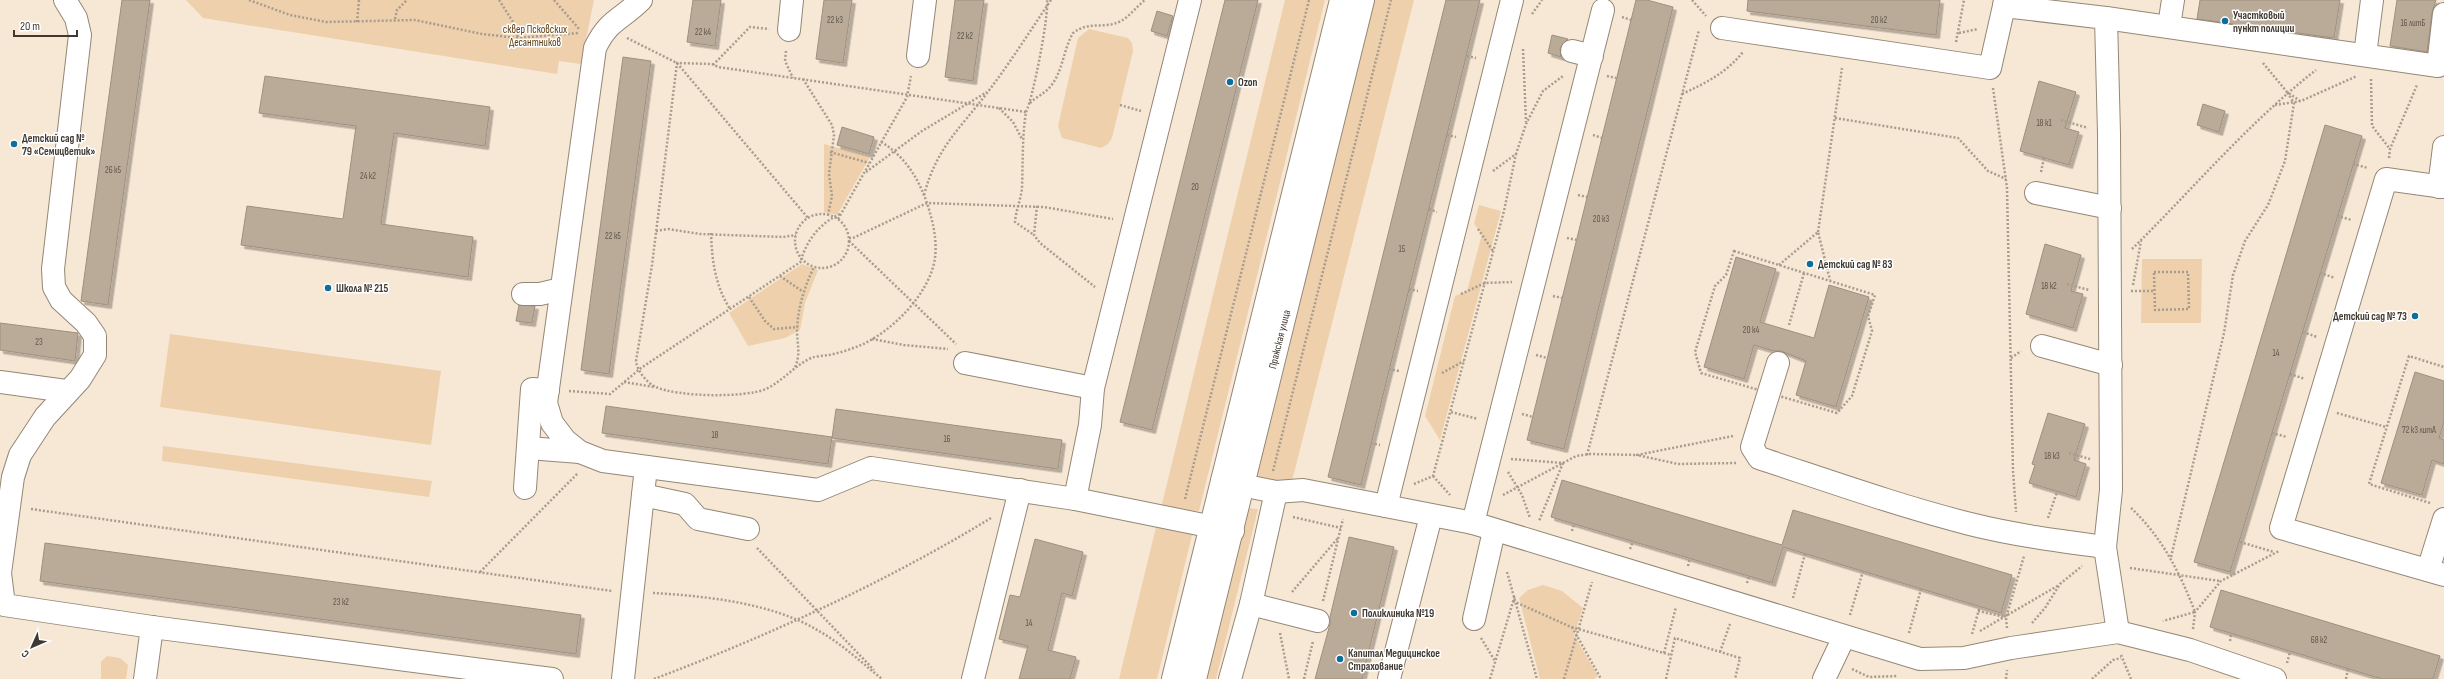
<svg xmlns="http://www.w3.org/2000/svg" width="2444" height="679" viewBox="0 0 2444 679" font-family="'Sofia Sans Condensed',sans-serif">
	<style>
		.green { fill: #eed0ad }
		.building { fill: #baab99; stroke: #9e8f7e; filter: url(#shadow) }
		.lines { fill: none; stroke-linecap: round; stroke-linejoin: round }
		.minor-casing { stroke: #958776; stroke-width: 24 }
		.path { stroke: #a79c8e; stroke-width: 2.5; stroke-dasharray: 2 2; stroke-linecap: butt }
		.minor { stroke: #fff; stroke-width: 22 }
		.poi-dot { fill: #0f6d9c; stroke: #fff; stroke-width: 1.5 }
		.labels { text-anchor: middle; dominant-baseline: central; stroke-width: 3; stroke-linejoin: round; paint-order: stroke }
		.number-label { font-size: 9px; fill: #5e564c }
		.poi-label { font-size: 11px; font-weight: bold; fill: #403932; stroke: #fff; text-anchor: start }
		.park-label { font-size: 11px; fill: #5b3c0e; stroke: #fff }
		.street-label { font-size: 11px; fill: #403932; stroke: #fff }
	</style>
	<defs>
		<filter id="shadow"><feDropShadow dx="3.5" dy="3.5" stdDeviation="0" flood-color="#0004"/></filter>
	</defs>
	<rect width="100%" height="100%" fill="#f7e8d5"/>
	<g class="green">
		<path d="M 186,0 L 594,0 L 581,64 L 559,61 L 557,74 L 203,18 Z"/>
		<path d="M 1285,0 L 1325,0 L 1199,511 L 1161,508 Z"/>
		<path d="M 1372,0 L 1414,0 L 1291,485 L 1253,478 Z"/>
		<path d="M 1089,29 L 1128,38 L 1132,43 L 1133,51 L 1112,138 L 1108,144 L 1101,148 L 1062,138 L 1058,126 L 1078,38 Z"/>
		<path d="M 824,144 L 870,157 L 837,215 L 824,212 Z"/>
		<path d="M 1479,205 L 1501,211 L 1440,440 L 1425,416 L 1455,296 L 1467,291 L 1482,234 L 1474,224 Z"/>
		<path d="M 2142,259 L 2202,259 L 2201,323 L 2141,323 Z"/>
		<path d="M 802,264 L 818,270 L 805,303 L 800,330 L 785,338 L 748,346 L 729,313 Z"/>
		<path d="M 170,334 L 441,371 L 431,445 L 160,407 Z"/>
		<path d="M 163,446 L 432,481 L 429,497 L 162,461 Z"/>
		<path d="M 1246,508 L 1258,509 L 1216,679 L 1204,679 Z"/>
		<path d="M 1157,523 L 1193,531 L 1157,679 L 1119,679 Z"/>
		<path d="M 1543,585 L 1562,591 L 1583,608 L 1574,635 L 1598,676 L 1594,679 L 1540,679 L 1519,598 L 1528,590 Z"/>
		<path d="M 107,656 L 120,658 L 128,665 L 126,679 L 101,679 L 101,662 Z"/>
	</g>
	<g class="building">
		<path d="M 122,0 L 150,0 L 108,305 L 81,301 Z"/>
		<path d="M 693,0 L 721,0 L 715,46 L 687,42 Z"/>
		<path d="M 824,0 L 852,0 L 843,63 L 816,59 Z"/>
		<path d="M 955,0 L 984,0 L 973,81 L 945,77 Z"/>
		<path d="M 1225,0 L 1258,0 L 1152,430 L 1120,422 Z"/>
		<path d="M 1446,0 L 1480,0 L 1361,485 L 1328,477 Z"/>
		<path d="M 1636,0 L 1647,0 L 1673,7 L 1564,449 L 1527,440 Z"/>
		<path d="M 1748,0 L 1940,0 L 1936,35 L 1747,11 Z"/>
		<path d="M 2200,0 L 2340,0 L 2334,38 L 2197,19 Z"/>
		<path d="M 2397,0 L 2436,0 L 2432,13 L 2427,52 L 2390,46 Z"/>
		<path d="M 1157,11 L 1173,16 L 1167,36 L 1151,31 Z"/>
		<path d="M 1552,35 L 1568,39 L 1560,48 L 1561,57 L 1548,53 Z"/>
		<path d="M 623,57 L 651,61 L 609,374 L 581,370 Z"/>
		<path d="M 265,76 L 490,107 L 485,146 L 394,133 L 381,224 L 473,237 L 468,277 L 241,245 L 247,206 L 343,219 L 356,126 L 259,113 Z"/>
		<path d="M 2039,81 L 2076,92 L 2065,128 L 2079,132 L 2069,165 L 2020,151 Z"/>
		<path d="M 2203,104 L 2225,111 L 2219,132 L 2197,125 Z"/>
		<path d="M 2325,125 L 2362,136 L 2230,572 L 2194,562 Z"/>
		<path d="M 842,127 L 874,137 L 869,154 L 837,145 Z"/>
		<path d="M 2045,244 L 2081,255 L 2071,291 L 2083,294 L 2073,328 L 2026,314 Z"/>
		<path d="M 1736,257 L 1776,269 L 1760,322 L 1814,338 L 1829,285 L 1869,297 L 1836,407 L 1796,395 L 1806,361 L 1781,351 L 1774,351 L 1754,345 L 1744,379 L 1704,367 Z"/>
		<path d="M 519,305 L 535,306 L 532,323 L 516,321 Z"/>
		<path d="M 0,323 L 78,333 L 75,361 L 0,350 Z"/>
		<path d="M 2415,372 L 2444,381 L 2444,422 L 2439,438 L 2444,440 L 2444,464 L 2432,460 L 2422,495 L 2381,483 Z"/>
		<path d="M 606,406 L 832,437 L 828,464 L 602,433 Z"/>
		<path d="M 836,409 L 1062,440 L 1058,469 L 832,438 Z"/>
		<path d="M 2048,413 L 2085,424 L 2074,460 L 2086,464 L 2076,497 L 2029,483 L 2035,465 L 2032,464 Z"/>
		<path d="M 1562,480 L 1782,545 L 1793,510 L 2012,575 L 2001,613 L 1783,547 L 1772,583 L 1551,517 Z"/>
		<path d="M 1349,537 L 1394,547 L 1362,679 L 1315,679 L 1330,624 L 1330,617 Z"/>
		<path d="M 1035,539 L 1083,552 L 1072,596 L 1062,593 L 1048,650 L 1076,657 L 1070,679 L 1019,679 L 1028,646 L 999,639 L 1010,595 L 1020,597 Z"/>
		<path d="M 45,543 L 581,615 L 576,654 L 40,581 Z"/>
		<path d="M 2221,590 L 2440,656 L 2433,679 L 2382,679 L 2210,627 Z"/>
	</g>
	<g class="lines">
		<defs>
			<g id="minor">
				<path d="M 65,0 L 76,18 L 80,35 L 53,269 L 54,287 L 61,300 L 86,323 L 95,336 L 95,355 L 80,379 L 45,417 L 20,455 L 13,477 L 0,573 L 4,605 L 152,627 L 552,679"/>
				<path d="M 641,0 C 621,20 609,19 595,48 L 546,403 L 552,423 L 565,440 L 580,452 L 603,461 L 818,490 L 871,468 L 1075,499 L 1233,531"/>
				<path d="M 2005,0 L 2004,6 L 2106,18 L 2109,134 L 2111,490 L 2105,547 L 2118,632"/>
				<path d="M 2106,18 L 2438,66 L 2444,14"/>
				<path d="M 2169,26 L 2173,0"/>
				<path d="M 1722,28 L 1990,68 L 2004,6"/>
				<path d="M 789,30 L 792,0"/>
				<path d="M 1572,51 L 1592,56"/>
				<path d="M 2365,55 L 2372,0"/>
				<path d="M 918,56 L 925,0"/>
				<path d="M 2439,187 L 2444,147"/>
				<path d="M 2444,187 L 2386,179 L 2281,528 L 2444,575"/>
				<path d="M 2036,193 L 2110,208"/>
				<path d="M 523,294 L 540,294 L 561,289"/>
				<path d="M 2042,346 L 2111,365"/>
				<path d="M 965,363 L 1093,388"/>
				<path d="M 1778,363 L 1752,447 L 1759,458 C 1829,481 1899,506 1970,524 C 2014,535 2060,541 2105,547"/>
				<path d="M 0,382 L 66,391"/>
				<path d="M 528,448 L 580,452"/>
				<path d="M 1222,481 L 1276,492 L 1303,490 L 1473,523 L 1920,659 L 1964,658 L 2011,648 L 2118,632 L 2190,650 L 2275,679"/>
				<path d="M 525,488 L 532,389 L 548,390"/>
				<path d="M 643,495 L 685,504 L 698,519 L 748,529"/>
				<path d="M 1075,499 L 1090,425 L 1093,388 L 1190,0"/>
				<path d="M 1386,506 L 1512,0"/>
				<path d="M 1473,523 L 1603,10"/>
				<path d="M 2428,570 L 2444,519"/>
				<path d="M 1251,604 L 1318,621"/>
				<path d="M 1474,619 L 1494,531"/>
				<path d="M 145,679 L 152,627"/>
				<path d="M 623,679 L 646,467"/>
				<path d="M 973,679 L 1020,490"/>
				<path d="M 1173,679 L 1341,0"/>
				<path id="s1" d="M 1195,679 L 1363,0"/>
				<path d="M 1230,679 L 1251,604 L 1276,492"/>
				<path d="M 1389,679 L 1431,516"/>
				<path d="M 1824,679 L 1844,637"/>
			</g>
		</defs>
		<use href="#minor" class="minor-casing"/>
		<g class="path">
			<path d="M 249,0 L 290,15 L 326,22 L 415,20 L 482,34 L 518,38 L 579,33"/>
			<path d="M 499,0 L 515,25 L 518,38"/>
			<path d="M 554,0 L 580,30"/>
			<path d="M 1692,0 L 1706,16"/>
			<path d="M 1532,14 L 1542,0"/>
			<path d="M 1622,17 L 1631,20"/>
			<path d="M 395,19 L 397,10 L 407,0"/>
			<path d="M 357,22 L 359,0"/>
			<path d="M 1959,33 L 1978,29"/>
			<path d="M 627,38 L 677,63 L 808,218"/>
			<path d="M 1956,42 L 1964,0"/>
			<path d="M 1523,49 L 1526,122"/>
			<path d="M 786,51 L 785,61 L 793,78"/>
			<path d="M 1467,56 L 1476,58"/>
			<path d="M 2263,63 L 2287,92 L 2300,101"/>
			<path d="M 713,65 L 750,27 L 769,29"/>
			<path d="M 1607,76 L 1616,78"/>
			<path d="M 803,79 L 832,125 L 834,135 L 829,174 L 832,196 L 828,215"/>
			<path d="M 2371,79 L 2372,126 L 2390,149"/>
			<path d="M 1993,88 L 2007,188 L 2013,471 L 2016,512"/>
			<path d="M 1682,94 C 1706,83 1726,73 1743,52"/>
			<path d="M 1030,103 C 1036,97 1044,94 1050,87 C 1063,72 1063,50 1073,33 C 1090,20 1104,30 1121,21 C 1130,16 1137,6 1145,0"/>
			<path d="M 1120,105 L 1141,111"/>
			<path d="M 2275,105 L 2301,101 L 2357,76"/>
			<path d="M 999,108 L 1013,122 L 1022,139"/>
			<path d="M 1026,112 C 1033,98 1049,16 1047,0"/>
			<path d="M 1835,118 L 1958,138 L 1988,171 L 2006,179"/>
			<path d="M 2061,120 L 2088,128"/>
			<path d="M 1447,135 L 1456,137"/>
			<path d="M 1593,135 L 1602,138"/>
			<path d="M 881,142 C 907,157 922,184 930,213 C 934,227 937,243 935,258 C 930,293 893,331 861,345 C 851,349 840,353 829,355 C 823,356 816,356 811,358 C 794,366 783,381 766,389 C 745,398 677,397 656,387 C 647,383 637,371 636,361 L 652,265 L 677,63 L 712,64 L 718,67 L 1026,112 C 1022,137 1023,162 1022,188 C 1021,199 1016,210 1015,222 L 1034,235"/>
			<path d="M 830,152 L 869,163"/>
			<path d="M 2389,158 L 2390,149 L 2417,85"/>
			<path d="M 2353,164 L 2368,168"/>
			<path d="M 1493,171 L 1516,154 L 1526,124 L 1543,91 L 1563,76"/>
			<path d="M 866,172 L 922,131 L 987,92"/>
			<path d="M 2041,172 L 2044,158"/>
			<path d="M 924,195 C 937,147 959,130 987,93 C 1010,63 1030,31 1051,0"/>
			<path d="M 1578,195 L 1587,197"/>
			<path d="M 1037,206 L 1034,235 L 1040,243 L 1095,287"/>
			<path d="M 1429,209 L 1437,212"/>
			<circle cx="822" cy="241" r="27"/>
			<path d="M 2337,216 L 2352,220"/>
			<path d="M 838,219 L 907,97 L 911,76"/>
			<path d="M 1478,229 L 1493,251"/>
			<path d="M 656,231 L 668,229 L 700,234 L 783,237 L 796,235"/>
			<path d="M 1818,232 L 1842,68"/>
			<path d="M 711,233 C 712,261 715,285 730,309"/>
			<path d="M 849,238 L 853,238 L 927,203 L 1044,207 L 1113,219"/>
			<path d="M 1567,238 L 1577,240"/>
			<path d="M 849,241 L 956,344"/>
			<path d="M 2132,249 C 2193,189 2248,123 2316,70"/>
			<path d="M 1734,251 L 1875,295 L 1868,316 L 1872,331 L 1852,396 L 1837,413 L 1701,373 L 1695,352 L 1715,286 L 1726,275 Z"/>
			<path d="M 801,260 C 807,240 820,223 840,214"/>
			<path d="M 1779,265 L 1818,232 L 1830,280"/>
			<path d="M 2154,272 L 2188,272 L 2189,309 L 2155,310 Z"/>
			<path d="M 2320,273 L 2335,278"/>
			<path d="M 780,276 L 802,291"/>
			<path d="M 2067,284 L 2089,290"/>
			<path d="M 2133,285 L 2141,241"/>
			<path d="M 1409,289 L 1418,291"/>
			<path d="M 2131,291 L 2154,291"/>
			<path d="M 1461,294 L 1485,283 L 1512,282"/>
			<path d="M 1553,296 L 1562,298"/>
			<path d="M 749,297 L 765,321 L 774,329 L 798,327"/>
			<path d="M 1789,325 L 1804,273"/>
			<path d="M 2303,332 L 2317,337"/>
			<path d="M 872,339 L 904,345 L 948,349"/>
			<path d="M 1536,355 L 1547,358"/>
			<path d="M 2011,358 L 2021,351"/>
			<path d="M 795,367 C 801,354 797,344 797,330 C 798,307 804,288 814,267"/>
			<path d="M 1389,369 L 1399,371"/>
			<path d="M 1442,373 L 1464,361"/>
			<path d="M 2290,374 L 2305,379"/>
			<path d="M 624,382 L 654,387"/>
			<path d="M 569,391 L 610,394 L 641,368 L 802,261"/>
			<path d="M 1451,412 L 1478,419"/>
			<path d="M 2337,413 L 2386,427"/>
			<path d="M 1522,414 L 1533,417"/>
			<path d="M 2272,433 L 2287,437"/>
			<path d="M 1733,436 L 1637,455 L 1678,464 L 1736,463"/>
			<path d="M 1371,443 L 1380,445"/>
			<path d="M 2069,453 L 2090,459"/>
			<path d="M 1587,455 L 1699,30"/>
			<path d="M 1511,459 L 1563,463 L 1539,521"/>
			<path d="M 1273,471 L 1391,0"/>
			<path d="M 1508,472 L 1522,495 L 1530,518"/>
			<path d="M 1433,476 L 1450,495"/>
			<path d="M 1414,484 L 1433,476 L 1504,211 L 1516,154"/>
			<path d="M 1503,495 L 1576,456 L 1591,454 L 1637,455"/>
			<path d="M 1185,499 L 1309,0"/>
			<path d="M 2430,503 L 2369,484 L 2409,356 L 2444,367"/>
			<path d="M 2131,508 C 2162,537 2180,573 2195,612 L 2163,621"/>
			<path d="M 31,509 L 612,591"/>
			<path d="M 1293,517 L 1341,528"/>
			<path d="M 2048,518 L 2057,492"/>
			<path d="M 1572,531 L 1574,524"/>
			<path d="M 2240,542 L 2274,552"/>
			<path d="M 757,548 L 874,670"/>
			<path d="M 1630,549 L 1633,541"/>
			<path d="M 2171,557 L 2224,333 L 2233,275 L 2245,241 L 2268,205 L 2285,161 L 2294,103 L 2287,92"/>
			<path d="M 1688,566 L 1690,558"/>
			<path d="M 2130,568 L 2220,581"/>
			<path d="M 480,572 L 578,473"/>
			<path d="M 1507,572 L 1537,679"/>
			<path d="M 1747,583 L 1749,576"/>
			<path d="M 1292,592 L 1338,538"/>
			<path d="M 653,593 C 706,596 773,603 819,631 C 842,644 862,663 882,679"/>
			<path d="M 1793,598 L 1805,554"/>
			<path d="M 1323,601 L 1343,519"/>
			<path d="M 1513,601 L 1571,627 L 1671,655"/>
			<path d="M 1978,611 L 2005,617"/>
			<path d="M 1850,615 L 1863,571"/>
			<path d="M 2032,623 L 2045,608 L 2060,584 L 2082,566"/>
			<path d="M 1572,627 L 1601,679"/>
			<path d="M 2007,628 L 2006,618 L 2024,556"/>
			<path d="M 2193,629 L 2195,612 L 2221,581 L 2279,551"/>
			<path d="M 1980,631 L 2059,585"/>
			<path d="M 1280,633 L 1289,679"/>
			<path d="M 1909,633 L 1921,589"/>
			<path d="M 1972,634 L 1980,606"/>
			<path d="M 1481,638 L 1495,661"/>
			<path d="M 2230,641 L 2231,634"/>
			<path d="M 1720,652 L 1730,624"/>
			<path d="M 1664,653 L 1676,607"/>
			<path d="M 2121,655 L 2131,679"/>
			<path d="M 2287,663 L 2290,652"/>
			<path d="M 1852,669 L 1869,677 L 1897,676"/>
			<path d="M 654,679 C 770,635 884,583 991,518"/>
			<path d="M 1304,679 L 1313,641"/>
			<path d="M 1490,679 L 1515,595"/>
			<path d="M 1564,679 L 1592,582"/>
			<path d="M 1666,679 L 1675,638 L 1740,658 L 1735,679"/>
			<path d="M 2006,679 L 2007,670"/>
			<path d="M 2092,679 L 2113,660 L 2121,658"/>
			<path d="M 2346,679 L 2348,669"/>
		</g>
		<use href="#minor" class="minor"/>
	</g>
	<g class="poi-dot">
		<circle cx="2225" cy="21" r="4"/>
		<circle cx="1230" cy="82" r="4"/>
		<circle cx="14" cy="144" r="4"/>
		<circle cx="1810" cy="264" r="4"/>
		<circle cx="328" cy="288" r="4"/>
		<circle cx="2415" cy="316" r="4"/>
		<circle cx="1354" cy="613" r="4"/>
		<circle cx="1340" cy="659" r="4"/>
	</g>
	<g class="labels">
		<g class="number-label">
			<text x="835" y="20">22 к3</text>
			<text x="1879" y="20">20 к2</text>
			<text x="2413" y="23">16 литБ</text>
			<text x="703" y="32">22 к4</text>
			<text x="965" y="36">22 к2</text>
			<text x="2044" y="123">18 к1</text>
			<text x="113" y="170">26 к5</text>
			<text x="368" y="176">24 к2</text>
			<text x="1195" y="187">20</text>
			<text x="1601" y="219">20 к3</text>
			<text x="613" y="236">22 к5</text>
			<text x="1402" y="249">15</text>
			<text x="2049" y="286">18 к2</text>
			<text x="1751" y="330">20 к4</text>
			<text x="39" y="342">23</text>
			<text x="2276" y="353">14</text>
			<text x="2419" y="430">72 к3 литА</text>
			<text x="715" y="435">18</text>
			<text x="947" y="439">16</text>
			<text x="2052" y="456">18 к3</text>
			<text x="341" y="602">23 к2</text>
			<text x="1029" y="623">14</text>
			<text x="2319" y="640">68 к2</text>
		</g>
		<g class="poi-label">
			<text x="2233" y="15">Участковый<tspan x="2233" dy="13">пункт полиции</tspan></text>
			<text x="1238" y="82">Ozon</text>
			<text x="22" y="138">Детский сад №<tspan x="22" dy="13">79 «Семицветик»</tspan></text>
			<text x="1818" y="264">Детский сад № 83</text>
			<text x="336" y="288">Школа № 215</text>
			<text x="2407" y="316" text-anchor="end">Детский сад № 73</text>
			<text x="1362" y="613">Поликлиника №19</text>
			<text x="1348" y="653">Капитал Медицинское<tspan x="1348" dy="13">Страхование</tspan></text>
		</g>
		<g class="park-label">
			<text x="535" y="29">сквер Псковских<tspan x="535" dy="13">Десантников</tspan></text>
		</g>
		<g class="street-label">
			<text stroke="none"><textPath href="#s1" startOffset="350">Пражская улица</textPath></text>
		</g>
	</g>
	<g transform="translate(32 647) rotate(225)" stroke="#ffffff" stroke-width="3" paint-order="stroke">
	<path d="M0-3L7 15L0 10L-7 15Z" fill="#403932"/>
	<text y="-6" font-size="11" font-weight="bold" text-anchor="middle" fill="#403932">С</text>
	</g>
	<path d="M14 30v6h63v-6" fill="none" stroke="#403932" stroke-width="2"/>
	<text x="20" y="30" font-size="12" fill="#403932" stroke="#ffffff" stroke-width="3" paint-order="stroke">20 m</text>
</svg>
